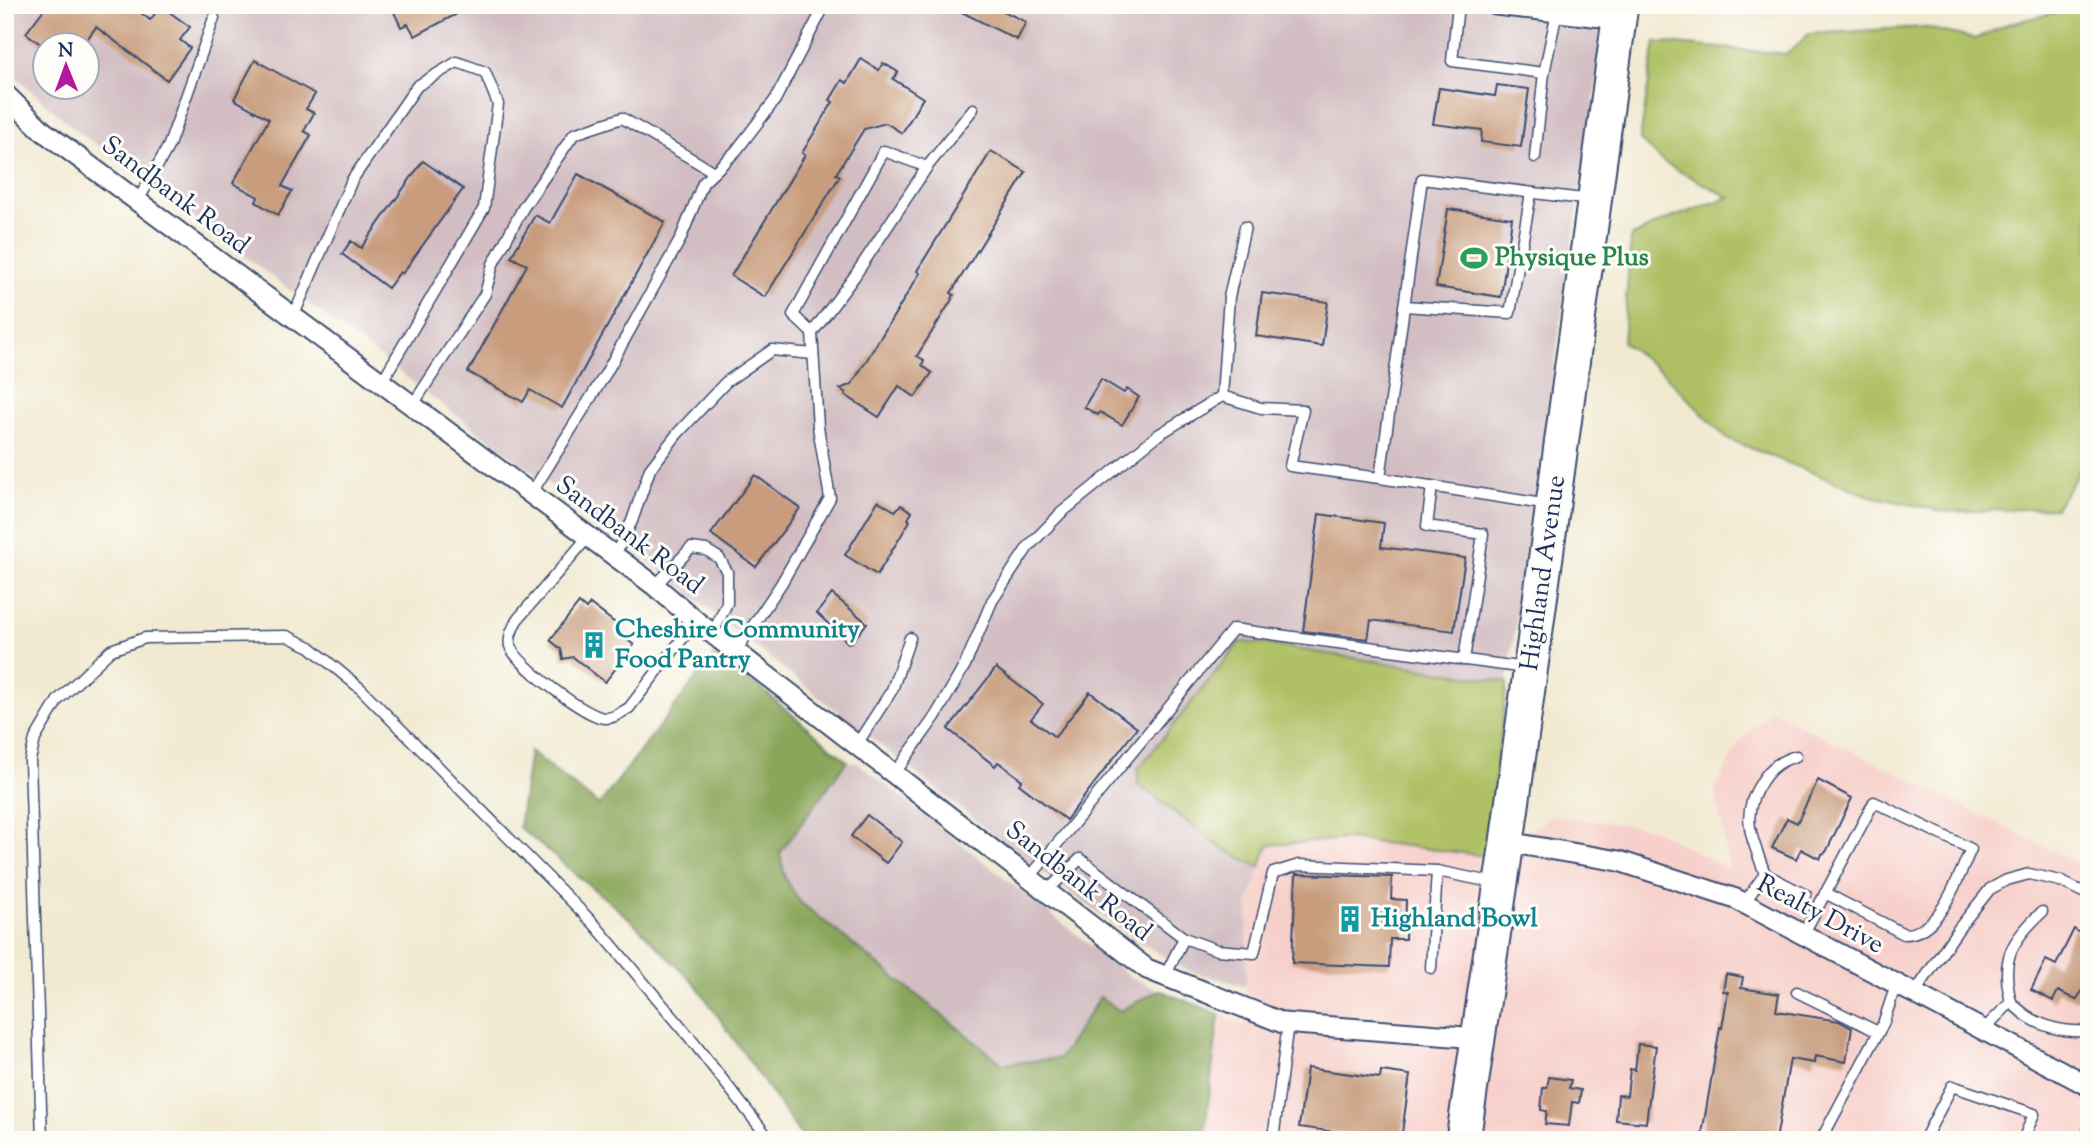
<svg xmlns="http://www.w3.org/2000/svg" width="2094" height="1145" viewBox="0 0 2094 1145" font-family="'Sorts Mill Goudy',serif">
	<style>
		.built { fill: #f7d0cb }
		.industrial { fill: #d2bec2; fill-rule: evenodd }
		.green { fill: #aec064; stroke: #647861; stroke-width: 2 }
		.forest { fill: #8aa65a; stroke: #526a5c; stroke-width: 2 }
		.building { fill: #c89c7d }
		.lines { fill: none; stroke-linecap: round; stroke-linejoin: round }
		.service-casing { stroke: #3b4b6f; stroke-width: 13 }
		.minor-casing { stroke: #3b4b6f; stroke-width: 23 }
		.trunk-casing { stroke: #3b4b6f; stroke-width: 37 }
		.service { stroke: #fff; stroke-width: 10 }
		.minor { stroke: #fff; stroke-width: 19 }
		.trunk { stroke: #fff; stroke-width: 33 }
		.labels { text-anchor: middle; dominant-baseline: central; stroke-width: 6; stroke-linejoin: round; paint-order: stroke }
		.street-label { font-size: 26px; fill: #1b2f5e; stroke: #fdfcf7 }
		.leisure-label { font-size: 26px; font-weight: bold; fill: #27864d; stroke: #fdfcf7; text-anchor: start }
		.culture-label { font-size: 26px; font-weight: bold; fill: #0d838f; stroke: #fdfcf7; text-anchor: start }
	</style>
	<rect width="100%" height="100%" fill="#fdfcf7"/>
	<filter id="ink" filterUnits="userSpaceOnUse"><feTurbulence type="fractalNoise" baseFrequency=".0143" numOctaves="2"/><feDisplacementMap in="SourceGraphic" scale="14" xChannelSelector="R" yChannelSelector="G"/><feConvolveMatrix kernelMatrix="1 2 1 2 8 2 1 2 1" color-interpolation-filters="sRGB"/></filter>
	<filter id="wash" filterUnits="userSpaceOnUse"><feTurbulence type="fractalNoise" baseFrequency=".00686" numOctaves="4" result="noise"/><feDisplacementMap in="SourceGraphic" scale="28" xChannelSelector="R" yChannelSelector="G"/><feGaussianBlur stdDeviation="1.57" result="paint"/><feColorMatrix in="noise" values="0 0 0 0 0 0 0 0 0 0 0 0 0 0 0 0 0 1.4 0 .05"/><feComposite in="paint" operator="in"/></filter>
	<g filter="url(#wash)">
		<rect width="100%" height="100%" fill="#f1ead1"/>
		<path class="built" d="M 1772,711 L 2089,869 L 2089,1140 L 1206,1140 L 1219,1014 L 1245,1026 L 1248,904 L 1268,845 L 1348,839 L 1485,856 L 1553,816 L 1651,828 L 1729,869 L 1715,789 L 1740,741 Z"/>
		<g class="industrial">
			<path d="M 5,5 L 1608,5 L 1507,682 L 1486,856 L 1348,839 L 1268,845 L 1248,904 L 1246,986 L 1188,971 L 1133,938 L 1037,869 L 578,506 L 71,126 L 5,67 ZM 46,46 L 88,46 L 88,88 L 46,88 Z"/>
			<path d="M 847,761 L 858,763 L 1131,977 L 1159,990 L 1120,1011 L 1100,997 L 1060,1058 L 1003,1064 L 800,902 L 785,878 L 780,853 Z"/>
		</g>
		<g class="green">
			<path d="M 2060,5 L 2089,5 L 2089,435 L 2080,470 L 2056,508 L 1946,512 L 1870,496 L 1726,438 L 1664,374 L 1623,342 L 1631,237 L 1663,221 L 1729,197 L 1664,163 L 1640,140 L 1655,42 L 1787,54 L 1809,34 L 1923,27 L 1976,39 L 2008,24 L 2054,13 Z"/>
			<path d="M 1240,642 L 1264,644 L 1507,682 L 1486,856 L 1348,839 L 1268,845 L 1260,867 L 1221,848 L 1138,784 L 1138,769 Z"/>
		</g>
		<path class="forest" d="M 717,651 L 847,761 L 780,853 L 785,878 L 800,902 L 1003,1064 L 1060,1058 L 1100,997 L 1120,1011 L 1159,990 L 1219,1014 L 1204,1140 L 804,1140 L 696,985 L 632,921 L 519,827 L 530,751 L 599,805 Z"/>
		<g id="blocks">
			<g class="building">
				<path d="M 47,5 L 131,5 L 150,20 L 161,6 L 190,27 L 180,40 L 190,48 L 167,80 L 96,27 L 82,46 L 43,46 L 26,33 Z"/>
				<path d="M 403,5 L 474,5 L 415,36 L 408,24 L 401,27 L 393,10 Z"/>
				<path d="M 948,5 L 991,5 L 1026,22 L 1017,40 Z"/>
				<path d="M 861,59 L 879,70 L 883,63 L 898,72 L 893,79 L 923,98 L 902,133 L 886,123 L 864,129 L 836,174 L 840,176 L 765,297 L 731,276 L 805,155 L 802,153 L 833,102 L 830,100 L 842,80 L 847,83 Z"/>
				<path d="M 255,60 L 315,94 L 306,109 L 314,113 L 304,131 L 311,135 L 282,186 L 292,191 L 278,215 L 256,202 L 258,197 L 233,183 L 269,119 L 234,99 Z"/>
				<path d="M 1497,85 L 1529,89 L 1521,147 L 1481,142 L 1482,130 L 1433,124 L 1439,88 L 1495,96 Z"/>
				<path d="M 991,151 L 1026,172 L 951,293 L 954,295 L 951,301 L 917,356 L 924,360 L 922,365 L 932,373 L 915,397 L 899,386 L 879,417 L 845,395 L 846,393 L 840,389 L 852,384 L 920,273 L 917,271 Z"/>
				<path d="M 423,161 L 463,189 L 402,274 L 400,272 L 388,288 L 342,254 L 351,241 L 361,248 Z"/>
				<path d="M 578,174 L 665,222 L 562,408 L 530,390 L 523,402 L 468,372 L 527,265 L 511,257 L 535,215 L 550,223 Z"/>
				<path d="M 1448,209 L 1512,218 L 1501,297 L 1436,287 Z"/>
				<path d="M 1262,293 L 1328,302 L 1322,346 L 1256,336 Z"/>
				<path d="M 1101,379 L 1124,393 L 1127,389 L 1139,397 L 1122,425 L 1100,412 L 1098,415 L 1084,407 Z"/>
				<path d="M 755,475 L 800,508 L 756,567 L 711,534 Z"/>
				<path d="M 878,501 L 895,511 L 901,505 L 912,512 L 908,519 L 910,521 L 877,575 L 845,555 Z"/>
				<path d="M 1319,514 L 1384,523 L 1381,547 L 1465,558 L 1454,631 L 1371,620 L 1368,639 L 1303,631 Z"/>
				<path d="M 832,594 L 867,623 L 852,642 L 848,643 L 817,613 Z"/>
				<path d="M 579,603 L 586,609 L 590,604 L 619,626 L 615,631 L 634,645 L 605,682 L 573,657 L 563,659 L 561,649 L 550,640 Z"/>
				<path d="M 996,668 L 1043,704 L 1031,719 L 1055,737 L 1090,692 L 1137,728 L 1066,820 L 1019,784 L 1022,780 L 998,762 L 995,766 L 948,729 Z"/>
				<path d="M 1818,780 L 1852,798 L 1826,852 L 1822,854 L 1820,859 L 1801,849 L 1796,859 L 1772,848 L 1787,818 L 1797,823 Z"/>
				<path d="M 867,815 L 902,842 L 886,863 L 851,836 Z"/>
				<path d="M 1296,874 L 1392,877 L 1391,899 L 1406,900 L 1405,939 L 1390,939 L 1389,967 L 1292,963 Z"/>
				<path d="M 2074,929 L 2089,939 L 2089,981 L 2076,1000 L 2058,991 L 2053,1001 L 2031,990 L 2046,960 L 2056,965 Z"/>
				<path d="M 1726,974 L 1743,977 L 1741,988 L 1779,994 L 1776,1011 L 1839,1021 L 1852,1028 L 1846,1062 L 1815,1056 L 1814,1063 L 1790,1059 L 1776,1140 L 1701,1140 L 1720,1027 L 1722,1028 L 1728,992 L 1723,991 Z"/>
				<path d="M 1638,1044 L 1656,1046 L 1646,1123 L 1616,1120 L 1618,1095 L 1627,1096 L 1630,1069 L 1635,1070 Z"/>
				<path d="M 1307,1068 L 1380,1078 L 1381,1071 L 1410,1075 L 1401,1140 L 1371,1140 L 1372,1137 L 1299,1127 Z"/>
				<path d="M 1549,1077 L 1571,1080 L 1569,1088 L 1581,1090 L 1579,1103 L 1572,1102 L 1569,1126 L 1545,1124 L 1547,1111 L 1541,1110 L 1543,1088 L 1547,1088 Z"/>
			</g>
		</g>
	</g>
	<g filter="url(#ink)">
		<use href="#blocks" fill-opacity="0" stroke="#3b4b6f" stroke-width="2"/>
		<g class="lines">
			<defs>
				<g id="service">
					<path d="M 1458,5 L 1452,61 L 1544,73"/>
					<path d="M 1535,157 L 1544,73 L 1557,12"/>
					<path d="M 138,201 L 169,145 L 214,18"/>
					<path d="M 1245,227 L 1229,297 L 1222,396 L 1261,408 L 1303,410 L 1290,466 L 1380,478"/>
					<path d="M 1404,306 L 1510,313 L 1531,193"/>
					<path d="M 293,317 L 352,180 L 417,86 L 457,62 L 485,72 L 498,104 L 484,208 L 381,383"/>
					<path d="M 812,333 L 793,315 L 884,151 L 927,167"/>
					<path d="M 412,406 L 485,294 L 493,264 L 523,208 L 574,134 L 622,118 L 714,172"/>
					<path d="M 1432,486 L 1427,526 L 1483,534 L 1464,660"/>
					<path d="M 531,494 L 606,373 L 680,240 L 703,183 L 736,151 L 775,100 L 825,5"/>
					<path d="M 1549,505 L 1380,478 L 1422,179 L 1591,200"/>
					<path d="M 588,537 L 517,620 C 513,628 508,637 510,646 C 515,663 587,718 605,718 C 613,719 622,712 629,708 L 696,621"/>
					<path d="M 614,557 L 632,521 L 650,469 L 678,433 L 726,382 L 772,350 L 813,354"/>
					<path d="M 655,586 L 691,548 L 706,550 L 719,558 L 727,572 L 727,603 L 713,633"/>
					<path d="M 736,651 L 781,584 L 830,498 L 818,427 L 812,333 L 854,277 L 927,167 L 973,109"/>
					<path d="M 857,744 L 892,690 L 910,638"/>
					<path d="M 895,773 L 935,717 L 965,665 L 992,601 L 1028,547 L 1061,513 L 1158,435 L 1222,396"/>
					<path d="M 1765,874 L 1806,895"/>
					<path d="M 1030,877 L 1233,629 L 1526,668"/>
					<path d="M 1047,891 L 1080,859 L 1184,938 L 1217,950 L 1254,953 L 1273,873 L 1299,865 L 1437,871 L 1496,883"/>
					<path d="M 1744,903 L 1765,874 C 1753,839 1738,817 1762,781 C 1771,767 1780,761 1796,756"/>
					<path d="M 1803,935 L 1874,802 L 1971,849 C 1958,877 1940,935 1904,934 L 1825,893"/>
					<path d="M 1431,968 L 1437,871"/>
					<path d="M 1165,976 L 1184,938"/>
					<path d="M 1797,992 L 1878,1032"/>
					<path d="M 1914,994 L 1959,928 L 1990,889 L 2007,880 L 2029,874 L 2060,881 L 2089,895"/>
					<path d="M 2011,1002 C 2032,1025 2058,1033 2089,1031"/>
					<path d="M 1983,1030 L 2011,1002 C 2000,959 2011,941 2042,912"/>
					<path d="M 42,1140 L 30,760 L 35,739 L 58,700 L 111,650 L 145,638 L 287,636 L 310,647 L 361,689 L 595,925 L 683,1029 L 770,1140"/>
					<path d="M 1273,1140 L 1288,1023"/>
					<path d="M 1821,1140 L 1883,1024 L 1896,985"/>
					<path d="M 1924,1140 L 1952,1086 L 2034,1114 L 2023,1140"/>
					<path d="M 2085,1140 L 2089,1129"/>
				</g>
				<g id="minor">
					<path d="M 1496,5 L 1619,19"/>
					<path d="M 5,94 L 43,131 L 655,586 L 696,621 L 1147,969 L 1283,1023 L 1478,1038"/>
					<path d="M 1507,842 L 1619,861 L 1736,899 L 2089,1086"/>
				</g>
				<path id="trunk" d="M 1463,1140 L 1507,842 L 1621,5"/>
			</defs>
			<use href="#service" class="service-casing"/>
			<use href="#minor" class="minor-casing"/>
			<use href="#trunk" class="trunk-casing"/>
			<use href="#service" class="service"/>
			<use href="#minor" class="minor"/>
			<use href="#trunk" class="trunk"/>
		</g>
	</g>
	<defs>
		<symbol id="stadium-bare" viewBox="-9 -9 18 18"><path d="M0-5a6.5 5 0 1 0 0 10a6.5 5 0 1 0 0-10ZM-3.5-1.8h7v3.6h-7Z" fill="#2e9e5b" stroke="#fdfcf7" stroke-width="2.5" paint-order="stroke"/></symbol>
		<symbol id="building-bare" viewBox="-9 -9 18 18"><path d="M-4-6H4V6H1V3H-1V6H-4ZM-2.5-4.3h1.7v1.8h-1.7ZM.8-4.3h1.7v1.8H.8ZM-2.5-1h1.7V.8h-1.7ZM.8-1h1.7V.8H.8Z" fill="#0f9aa8" stroke="#fdfcf7" stroke-width="2.5" paint-order="stroke"/></symbol>
	</defs>
	<g fill-rule="evenodd">
		<use href="#stadium-bare" x="1455" y="239" width="38" height="38"/>
		<use href="#building-bare" x="575" y="626" width="38" height="38"/>
		<use href="#building-bare" x="1331" y="900" width="38" height="38"/>
	</g>
	<g class="labels">
		<g class="street-label">
			<text transform="translate(175 196) rotate(37)">Sandbank Road</text>
			<text transform="translate(629 536) rotate(37)">Sandbank Road</text>
			<text transform="translate(1544 573) rotate(-82)">Highland Avenue</text>
			<text transform="translate(1078 882) rotate(38)">Sandbank Road</text>
			<text transform="translate(1820 915) rotate(28)">Realty Drive</text>
		</g>
		<g class="leisure-label">
			<text x="1495" y="258">Physique Plus</text>
		</g>
		<g class="culture-label">
			<text x="615" y="630">Cheshire Community<tspan x="615" dy="30">Food Pantry</tspan></text>
			<text x="1371" y="919">Highland Bowl</text>
		</g>
	</g>
	<rect width="2094" height="1145" fill="none" stroke="#fdfcf7" stroke-width="28"/>
	<g transform="translate(66 66) rotate(359)"><circle r="33" fill="#fdfcf7" stroke="#a3aaba" stroke-width="2"/>
	<path d="M0-5L12 26L0 18L-12 26Z" fill="#b5179e"/>
	<text y="-10" font-size="19" font-weight="bold" text-anchor="middle" fill="#1b2f5e">N</text>
	</g>
</svg>
